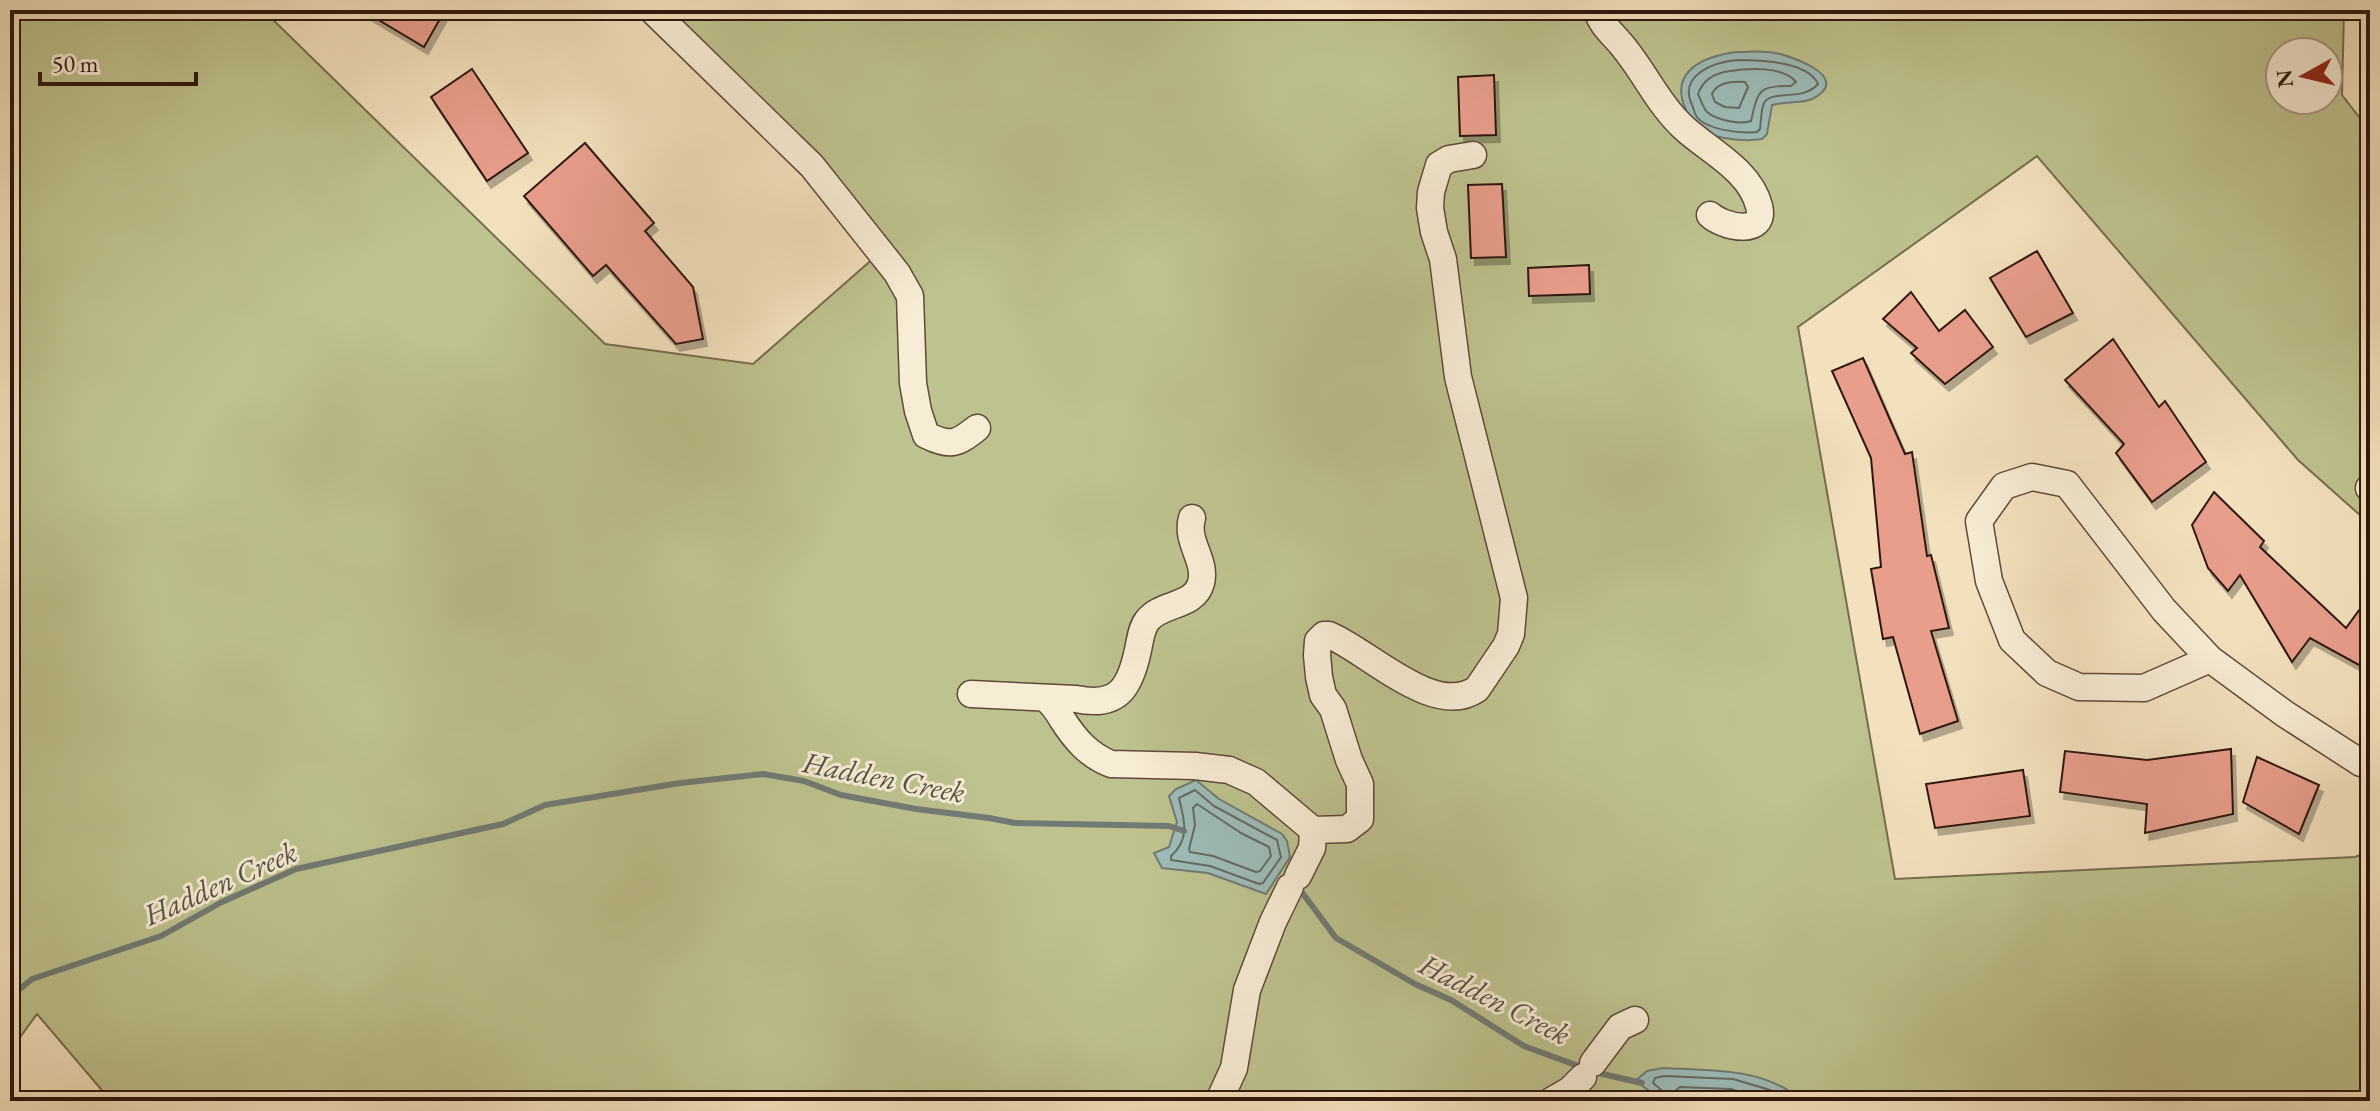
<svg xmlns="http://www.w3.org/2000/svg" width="2380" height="1111" viewBox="0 0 2380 1111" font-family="'EB Garamond',serif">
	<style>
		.green { fill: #bec28e; stroke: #766d4e; stroke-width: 2; fill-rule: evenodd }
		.water { fill: #9dbcb8; stroke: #717a74; stroke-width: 2 }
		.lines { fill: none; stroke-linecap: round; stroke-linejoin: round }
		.shore { stroke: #666a63; stroke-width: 2 }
		.stream { stroke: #717a74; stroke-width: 6 }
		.building { fill: #e99e8c; stroke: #2e180e; stroke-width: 2; filter: url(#shadow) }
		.minor-casing { stroke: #5f4a3a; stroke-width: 29 }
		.minor { stroke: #f7ecd4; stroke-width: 26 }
		.labels { text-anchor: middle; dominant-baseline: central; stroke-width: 6; stroke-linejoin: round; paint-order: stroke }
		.water-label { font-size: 30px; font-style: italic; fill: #55514a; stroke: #f7ecd4 }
	</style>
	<defs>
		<filter id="shadow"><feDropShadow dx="4" dy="7" stdDeviation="0" flood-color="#0004"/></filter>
	</defs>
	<rect width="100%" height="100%" fill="#f3e1bd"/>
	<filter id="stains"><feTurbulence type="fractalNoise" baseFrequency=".0025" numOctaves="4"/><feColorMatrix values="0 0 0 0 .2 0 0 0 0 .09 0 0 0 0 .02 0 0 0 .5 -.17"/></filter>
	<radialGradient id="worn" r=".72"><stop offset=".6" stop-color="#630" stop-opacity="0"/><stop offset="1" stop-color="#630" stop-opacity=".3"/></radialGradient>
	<path class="green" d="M 10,10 L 263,10 L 605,344 L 753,364 L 884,249 L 670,10 L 2344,10 L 2342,95 L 2370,131 L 2370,524 L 2298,460 L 2037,156 L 1798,327 L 1895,879 L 2355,857 L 2370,851 L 2370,1101 L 111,1101 L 37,1014 L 10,1051 ZM 2280,52 L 2328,52 L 2328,100 L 2280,100 Z"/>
	<g class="water">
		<path d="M 1737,52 C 1749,52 1763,50 1775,53 C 1788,55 1845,74 1820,94 C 1806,106 1788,100 1772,105 L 1767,134 L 1762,139 C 1742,142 1705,139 1691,122 C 1690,121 1686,111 1686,110 C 1668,71 1704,56 1737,52 Z"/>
		<path d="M 1196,780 L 1219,799 L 1282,834 L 1287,841 L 1290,857 L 1266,894 L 1208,873 L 1162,868 L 1154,853 L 1169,847 L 1177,822 L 1169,796 L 1176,789 Z"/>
		<path d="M 1663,1068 C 1711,1071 1764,1067 1803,1101 L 1664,1101 L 1635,1081 L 1647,1071 Z"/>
	</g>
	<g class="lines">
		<g class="shore">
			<path d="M 1737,60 C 1759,60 1808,61 1818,84 C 1803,102 1772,89 1764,103 C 1761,110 1761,121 1760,129 L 1757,132 C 1742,134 1707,130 1697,117 C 1694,113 1694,109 1692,105 C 1678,75 1714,62 1737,60 Z"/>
			<path d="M 1730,71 C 1749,68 1783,66 1796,82 L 1791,86 C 1757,85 1758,92 1751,121 C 1740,125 1716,120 1707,112 C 1703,108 1701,100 1698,94 C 1703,80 1714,73 1730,71 Z"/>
			<path d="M 1745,82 L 1748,87 L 1739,108 L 1725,107 L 1715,102 L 1712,94 C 1717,82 1733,81 1745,82 Z"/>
			<path d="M 1195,790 L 1214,806 L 1277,840 L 1281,857 L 1263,883 L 1259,884 L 1210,866 L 1171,860 L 1171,856 C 1191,838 1184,820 1179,798 Z"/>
			<path d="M 1197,804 L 1241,833 L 1269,847 L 1271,856 L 1260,871 L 1256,872 L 1213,856 L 1190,852 L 1189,849 L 1195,825 L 1193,808 Z"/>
			<path d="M 1667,1101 L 1665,1093 L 1653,1083 L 1655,1078 L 1664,1076 L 1733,1079 L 1770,1090 L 1791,1101"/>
			<path d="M 1677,1101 L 1676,1090 L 1680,1087 L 1731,1089 L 1769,1101"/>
		</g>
		<g class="stream">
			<path d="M 1298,887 L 1336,938 L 1415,984 L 1451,1000 L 1524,1046 L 1584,1068"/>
			<path d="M 10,997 L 32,979 L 161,936 L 222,902 L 296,869 L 503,824 L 545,805 L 680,783 L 763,774 L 804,781 L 841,795 L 916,809 L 989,818 L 1015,823 L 1169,826 L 1184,831"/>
			<path d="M 1594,1072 L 1642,1083"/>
		</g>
	</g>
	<g class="building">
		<path d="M 362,10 L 445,10 L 424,47 Z"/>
		<path d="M 472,69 L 528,153 L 487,181 L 431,97 Z"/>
		<path d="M 1494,75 L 1496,135 L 1460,136 L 1458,77 Z"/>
		<path d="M 585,143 L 654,223 L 645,231 L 693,287 L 703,339 L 676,344 L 606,265 L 593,276 L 524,196 Z"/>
		<path d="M 1502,184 L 1506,257 L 1471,258 L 1468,185 Z"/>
		<path d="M 2037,251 L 2073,313 L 2026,337 L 1990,278 Z"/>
		<path d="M 1589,265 L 1590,294 L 1529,296 L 1528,268 Z"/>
		<path d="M 1911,292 L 1939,331 L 1965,310 L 1993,347 L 1945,384 L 1911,353 L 1917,348 L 1883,319 Z"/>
		<path d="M 2113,339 L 2159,407 L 2165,401 L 2206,462 L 2152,502 L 2116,453 L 2124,444 L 2065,380 Z"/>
		<path d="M 1863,358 L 1905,454 L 1912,452 L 1927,556 L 1931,555 L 1949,628 L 1931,631 L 1958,721 L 1920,734 L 1893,637 L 1883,639 L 1871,569 L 1881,567 L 1871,458 L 1832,371 Z"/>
		<path d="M 2214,492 L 2264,541 L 2260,547 L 2346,628 L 2360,609 L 2370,617 L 2370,671 L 2310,638 L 2292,662 L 2240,575 L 2228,591 L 2208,568 L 2192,525 Z"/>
		<path d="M 2231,749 L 2233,814 L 2145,833 L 2147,804 L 2060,792 L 2065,751 L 2147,760 Z"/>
		<path d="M 2257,757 L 2319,785 L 2299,834 L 2243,802 Z"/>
		<path d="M 2023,770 L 2030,816 L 1935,828 L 1926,784 Z"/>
	</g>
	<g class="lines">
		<defs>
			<g id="minor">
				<path d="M 652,10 L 812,166 L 897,273 L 910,296 L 913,383 L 918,411 L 926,435 C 951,447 957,444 977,428"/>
				<path d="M 1597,10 C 1601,25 1612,33 1621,44 C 1644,71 1658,104 1684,128 C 1709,151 1750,170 1759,206 C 1767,237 1723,227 1710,215"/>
				<path d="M 2369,488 L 2370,489"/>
				<path d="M 2210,659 L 2144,688 L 2079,687 L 2047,673 L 2012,640 L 1989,581 L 1979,521 L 2004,486 L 2032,477 L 2067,484 L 2164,610 L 2210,659 L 2285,714 L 2361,763 L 2370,766"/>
				<path d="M 971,694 L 1076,699 C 1118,708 1130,688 1138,650 C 1140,641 1141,629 1147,621 C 1161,602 1194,608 1201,583 C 1207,560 1185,542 1192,518"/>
				<path d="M 1045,698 C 1053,704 1057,710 1062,719 C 1075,739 1088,755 1111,764 L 1195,766 L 1229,770 L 1256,782 L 1313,830 L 1347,829 L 1360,819 L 1360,784 L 1349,760 L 1333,709 L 1323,695 L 1319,677 L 1317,655 L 1318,641 L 1324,635 L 1329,635 C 1367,650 1434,719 1477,689 L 1506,646 L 1511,634 L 1514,598 L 1458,377 L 1443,259 L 1434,232 L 1430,208 L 1431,192 L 1439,165 L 1449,159 L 1473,155"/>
				<path d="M 1298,876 L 1312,848 L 1313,830"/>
				<path d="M 1593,1063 L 1620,1027 L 1635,1020"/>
				<path d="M 1219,1101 L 1234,1068 L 1247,990 L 1273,922 L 1290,887"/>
				<path d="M 1551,1101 L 1570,1090 L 1583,1077"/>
			</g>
		</defs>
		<use href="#minor" class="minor-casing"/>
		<use href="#minor" class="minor"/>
	</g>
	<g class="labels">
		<g class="water-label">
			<text transform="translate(884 777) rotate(11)">Hadden Creek</text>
			<text transform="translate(220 883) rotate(-24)">Hadden Creek</text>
			<text transform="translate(1495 999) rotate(27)">Hadden Creek</text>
		</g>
	</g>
	<rect width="2380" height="1111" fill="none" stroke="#f3e1bd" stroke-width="40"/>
	<rect x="12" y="12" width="2356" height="1087" fill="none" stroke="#2e180e" stroke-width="4"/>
	<rect x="20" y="20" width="2340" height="1071" fill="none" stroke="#2e180e" stroke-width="2"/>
	<g transform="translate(2304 76) rotate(262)"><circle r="38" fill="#f7ecd4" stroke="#a79785" stroke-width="2"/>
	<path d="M0-6L14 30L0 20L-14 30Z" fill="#8f2418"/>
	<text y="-12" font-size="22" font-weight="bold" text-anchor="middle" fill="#2e180e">N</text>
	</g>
	<path d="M40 72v12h156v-12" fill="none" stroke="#2e180e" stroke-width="4"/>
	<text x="52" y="72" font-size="24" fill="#2e180e" stroke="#f7ecd4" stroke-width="6" paint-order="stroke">50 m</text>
	<rect width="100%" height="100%" filter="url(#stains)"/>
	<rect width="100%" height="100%" fill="url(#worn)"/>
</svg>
